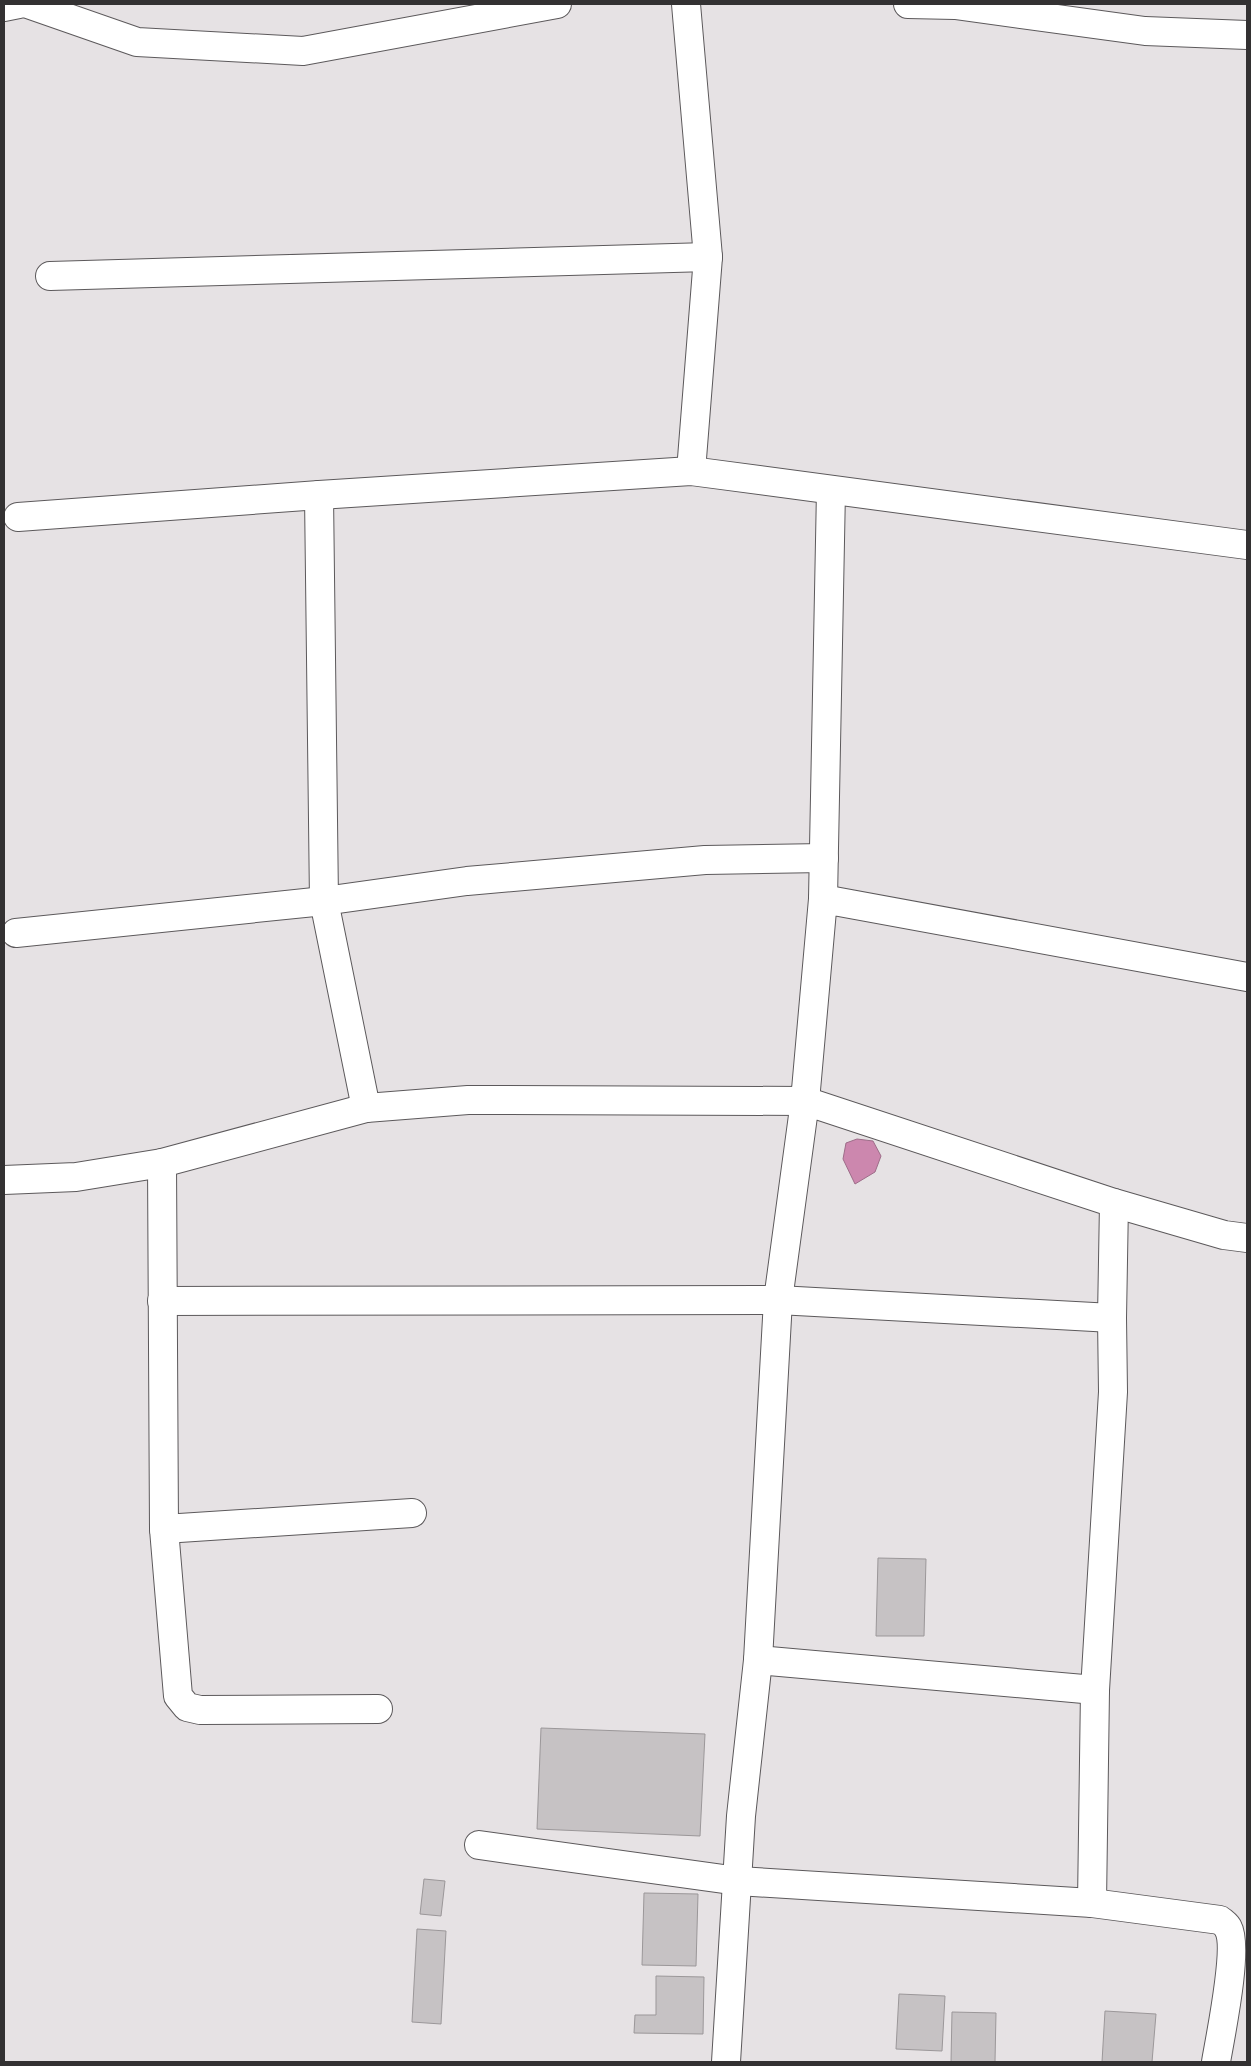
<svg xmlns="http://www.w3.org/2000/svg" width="1251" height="2066" viewBox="0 0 1251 2066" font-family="'Varela Round',sans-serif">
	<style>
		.water { fill: #cc87ae; stroke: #9e6d89 }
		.building { fill: #c6c2c4; stroke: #9b9799 }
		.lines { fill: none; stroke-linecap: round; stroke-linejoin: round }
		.street-casing { stroke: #5c595b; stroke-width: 30 }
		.street { stroke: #fff; stroke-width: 28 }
	</style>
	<rect width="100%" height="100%" fill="#e6e2e4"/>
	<path class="water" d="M 857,1139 L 873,1141 L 881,1156 L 875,1172 L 855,1184 L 843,1159 L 846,1143 Z"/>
	<g class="building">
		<path d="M 878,1558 L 926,1559 L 924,1636 L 876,1636 Z"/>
		<path d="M 541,1728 L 705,1734 L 700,1836 L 537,1829 Z"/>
		<path d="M 424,1879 L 445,1881 L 441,1916 L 420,1914 Z"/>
		<path d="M 644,1893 L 698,1894 L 696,1966 L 642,1965 Z"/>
		<path d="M 417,1929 L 446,1931 L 441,2024 L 412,2022 Z"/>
		<path d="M 656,1976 L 704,1977 L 703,2034 L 634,2033 L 635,2015 L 656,2015 Z"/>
		<path d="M 899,1994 L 945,1996 L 942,2051 L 896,2049 Z"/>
		<path d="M 1105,2011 L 1156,2014 L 1152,2062 L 1102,2062 Z"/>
		<path d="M 952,2012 L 996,2013 L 995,2062 L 951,2062 Z"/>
	</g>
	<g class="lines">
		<defs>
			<g id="street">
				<path d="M 28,4 L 137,42 L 303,51 L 557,4"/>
				<path d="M 686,4 L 708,257 L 691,471"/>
				<path d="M 908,4 L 955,5 L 1145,31 L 1247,35"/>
				<path d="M 4,7 L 19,4"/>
				<path d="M 50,276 L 708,257"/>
				<path d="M 319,495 L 324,901 L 366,1108"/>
				<path d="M 18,517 L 319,495 L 691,471 L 1247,545"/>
				<path d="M 823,899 L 831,490"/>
				<path d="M 16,933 L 324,901 L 467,881 L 705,860 L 824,858"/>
				<path d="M 162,1163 L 164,1529 L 178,1696 L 187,1707 L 200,1710 L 378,1709"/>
				<path d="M 4,1180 L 76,1177 L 162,1163 L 366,1108 L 468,1100 L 805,1101 L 823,899 L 1247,977"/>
				<path d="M 1114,1203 L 1224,1235 L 1247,1238"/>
				<path d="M 162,1301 L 778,1300 L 1112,1318"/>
				<path d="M 164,1529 L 412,1513"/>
				<path d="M 758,1660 L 1095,1690"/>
				<path d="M 479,1845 L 738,1881 L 1092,1903 L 1220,1920 C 1222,1922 1227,1925 1228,1928 C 1239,1947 1220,2038 1216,2062"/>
				<path d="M 726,2062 L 741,1816 L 758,1660 L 778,1300 L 805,1101 L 1114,1203 L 1112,1318 L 1113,1392 L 1095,1690 L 1092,1903"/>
			</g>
		</defs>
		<use href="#street" class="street-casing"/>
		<use href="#street" class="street"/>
	</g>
	<rect width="1251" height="2066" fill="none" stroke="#333132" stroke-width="10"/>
</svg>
